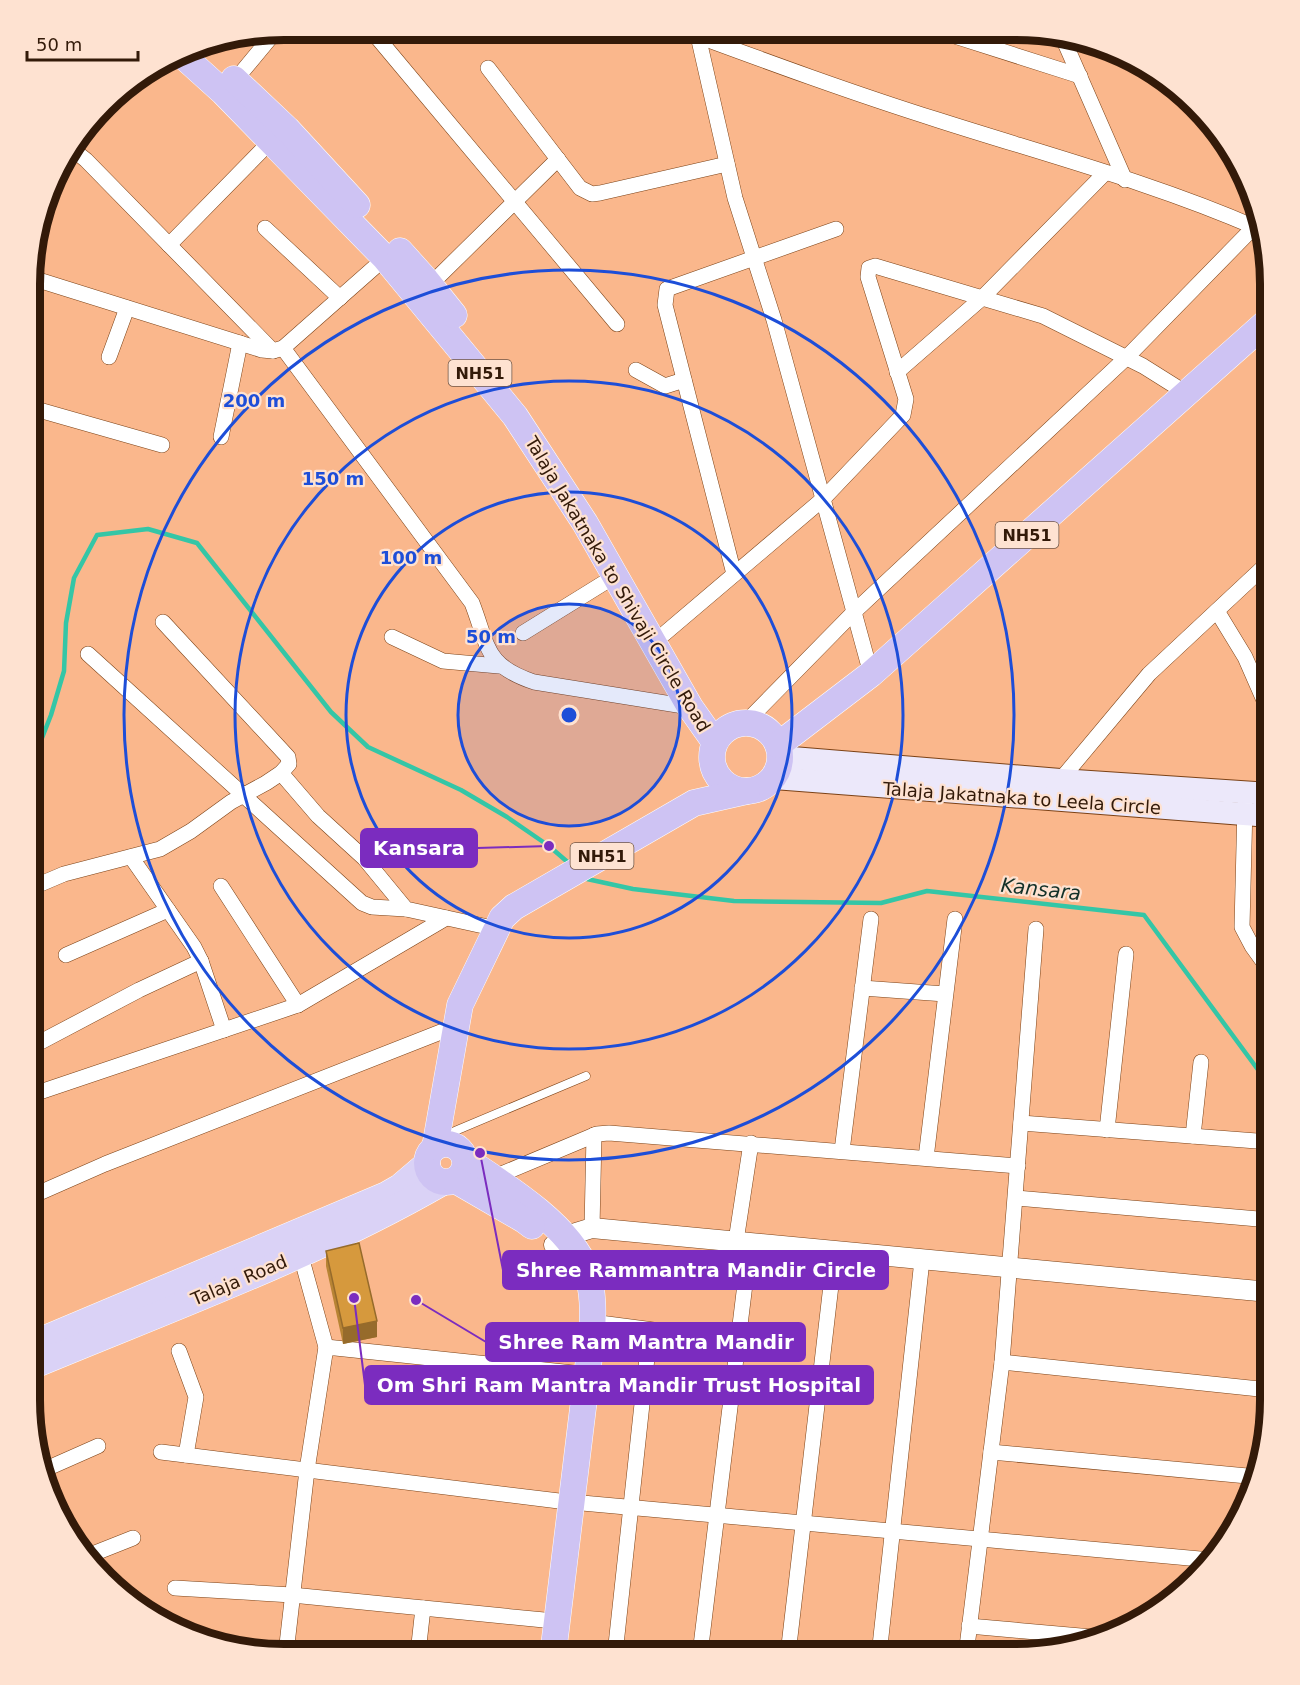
<svg xmlns="http://www.w3.org/2000/svg" width="1300" height="1685" viewBox="0 0 1300 1685" font-family="'DejaVu Sans',sans-serif">
	<style>
		.lines { fill: none; stroke-linecap: round; stroke-linejoin: round }
		.stream { stroke: #34c6a6; stroke-width: 4.5 }
		.service-casing { stroke: #7c4216; stroke-width: 9 }
		.minor-casing { stroke: #7c4216; stroke-width: 16 }
		.tertiary-casing { stroke: #7c4216; stroke-width: 21 }
		.secondary-casing { stroke: #7c4216; stroke-width: 24 }
		.primary-casing { stroke: #fff; stroke-width: 27 }
		.trunk-casing { stroke: #fff; stroke-width: 27 }
		.service { stroke: #fff; stroke-width: 8 }
		.minor { stroke: #fff; stroke-width: 15 }
		.tertiary { stroke: #fff; stroke-width: 20 }
		.secondary { stroke: #ece8fa; stroke-width: 22 }
		.primary { stroke: #dad2f6; stroke-width: 26 }
		.trunk { stroke: #cec3f3; stroke-width: 26 }
		.wall { fill: #b88434 }
		.shaded-wall { fill: #966b2b }
		.building { fill: #d6993d; stroke: #966b2b; stroke-width: 1.5 }
		.ring { fill: none; stroke: #1d4ed8; stroke-width: 3 }
		.labels { text-anchor: middle; dominant-baseline: central; stroke-width: 4.5; stroke-linejoin: round; paint-order: stroke }
		.shield { fill: #fee2d1; stroke: #705645; stroke-width: 1.5 }
		.shield-label { font-size: 16px; font-weight: bold; fill: #331a09 }
		.street-label { font-size: 18px; fill: #331a09; stroke: #fee2d1 }
		.water-label { font-size: 20px; font-style: italic; fill: #143129; stroke: #fee2d1 }
		.rim { fill: none; stroke: #331a09; stroke-width: 8 }
		.centre { fill: #1d4ed8; stroke: #fee2d1; stroke-width: 3 }
		.ring-label { font-size: 18px; text-anchor: middle; font-weight: bold; fill: #1d4ed8; stroke: #fee2d1; stroke-width: 4.5; stroke-linejoin: round; paint-order: stroke }
		.leader { fill: none; stroke: #7b2cbf; stroke-width: 2 }
		.callout-dot { fill: #7b2cbf; stroke: #fee2d1; stroke-width: 2 }
		.callout { fill: #7b2cbf; stroke: #7b2cbf; stroke-width: 2 }
		.callout-label { font-size: 20px; text-anchor: middle; font-weight: bold; fill: #fff }
	</style>
	<rect width="100%" height="100%" fill="#fab78c"/>
	<g class="lines">
		<g class="stream">
			<path d="M 31,766 L 51,715 L 64,671 L 66,623 L 74,578 L 97,535 L 148,529 L 197,543 L 331,712 L 368,747 L 461,790 L 507,817 L 549,846 L 571,865"/>
			<path d="M 584,877 L 587,879 L 633,889 L 734,901 L 881,903 L 927,891 L 1144,915 L 1270,1086"/>
		</g>
		<defs>
			<path id="service" d="M 455,1131 L 586,1076"/>
			<g id="minor">
				<path d="M 371,30 L 617,324"/>
				<path d="M 684,31 C 768,62 852,93 938,120 C 1044,154 1154,183 1257,228"/>
				<path d="M 942,32 L 1080,76"/>
				<path d="M 698,36 L 735,198 L 774,320 L 871,674"/>
				<path d="M 1062,36 L 1125,180"/>
				<path d="M 488,68 L 580,188 L 592,194 L 600,193 L 727,164"/>
				<path d="M 232,84 L 276,31"/>
				<path d="M 71,148 L 86,160 L 273,351"/>
				<path d="M 265,228 L 340,298"/>
				<path d="M 169,245 L 271,141"/>
				<path d="M 32,278 L 262,350 L 273,351 L 283,348 L 385,258"/>
				<path d="M 430,285 L 558,159"/>
				<path d="M 283,348 L 472,603 C 489,647 484,665 534,682 L 690,707"/>
				<path d="M 109,357 L 127,308"/>
				<path d="M 636,370 L 665,386 L 684,380"/>
				<path d="M 897,372 L 982,298 L 1105,173"/>
				<path d="M 32,408 L 162,445"/>
				<path d="M 221,437 L 240,343"/>
				<path d="M 734,574 L 665,305 L 667,289 L 836,229"/>
				<path d="M 1217,611 L 1245,657 L 1270,714"/>
				<path d="M 523,633 L 615,576"/>
				<path d="M 664,634 L 823,499 L 903,415 L 906,399 L 868,277 L 869,268 L 875,266 L 1043,316 L 1143,366 L 1186,393"/>
				<path d="M 392,637 L 443,661 L 499,666"/>
				<path d="M 88,654 L 362,903 L 372,907 L 406,909"/>
				<path d="M 746,722 L 854,612 L 1126,358 L 1254,227"/>
				<path d="M 281,773 L 318,816 L 364,858 L 406,909 L 497,929"/>
				<path d="M 1057,784 L 1149,674 L 1270,561"/>
				<path d="M 1245,805 L 1242,927 L 1252,946 L 1270,971"/>
				<path d="M 131,857 L 194,947 L 201,961 L 224,1030"/>
				<path d="M 221,886 L 298,1005"/>
				<path d="M 31,888 L 64,874 L 160,849 L 191,831 L 231,802 L 266,783 L 281,773 L 289,764 L 288,757 L 163,622"/>
				<path d="M 66,955 L 168,910"/>
				<path d="M 862,988 L 945,994"/>
				<path d="M 31,1047 L 139,990 L 201,961"/>
				<path d="M 31,1095 L 298,1005 L 446,918"/>
				<path d="M 1021,1123 L 1270,1142"/>
				<path d="M 1107,1130 L 1126,954"/>
				<path d="M 1193,1136 L 1201,1062"/>
				<path d="M 842,1151 L 871,919"/>
				<path d="M 926,1158 L 955,919"/>
				<path d="M 492,1178 L 597,1134 L 609,1133 L 1018,1166"/>
				<path d="M 30,1197 L 105,1164 L 456,1026"/>
				<path d="M 1016,1198 L 1270,1220"/>
				<path d="M 592,1228 L 594,1135"/>
				<path d="M 736,1241 L 751,1143"/>
				<path d="M 299,1249 L 326,1347"/>
				<path d="M 592,1322 L 738,1341"/>
				<path d="M 179,1351 L 196,1397 L 186,1455"/>
				<path d="M 1002,1362 L 1269,1390"/>
				<path d="M 161,1452 L 559,1501"/>
				<path d="M 991,1452 L 1258,1477"/>
				<path d="M 46,1469 L 98,1446"/>
				<path d="M 571,1502 L 1211,1560"/>
				<path d="M 85,1557 L 133,1538"/>
				<path d="M 175,1588 L 292,1595 L 544,1620"/>
				<path d="M 969,1626 L 1092,1637"/>
				<path d="M 286,1653 L 307,1470 L 326,1347 L 573,1373"/>
				<path d="M 418,1653 L 423,1608"/>
				<path d="M 615,1654 L 650,1330"/>
				<path d="M 700,1654 L 750,1243"/>
				<path d="M 788,1654 L 835,1251"/>
				<path d="M 879,1655 L 922,1260"/>
				<path d="M 966,1655 L 1002,1362 L 1036,929"/>
			</g>
			<path id="tertiary" d="M 554,1245 L 566,1236 L 592,1228 L 1269,1292"/>
			<g id="secondary">
				<path d="M 780,757 L 1060,780 L 1270,794"/>
				<path d="M 774,778 L 1270,816"/>
			</g>
			<g id="primary">
				<path d="M 30,1345 L 386,1195 L 400,1187 L 427,1164"/>
				<path d="M 30,1367 C 169,1309 313,1257 443,1182"/>
			</g>
			<g id="trunk">
				<path d="M 182,55 L 223,92 L 385,258 L 515,416 L 585,523 L 690,707 L 714,741"/>
				<path d="M 234,79 L 287,129 L 357,205"/>
				<path d="M 400,251 L 426,280 L 454,315"/>
				<circle cx="746" cy="757" r="34"/>
				<path d="M 778,745 L 871,674 L 1270,319"/>
				<circle cx="446" cy="1163" r="19"/>
				<path d="M 435,1147 L 460,1005 L 502,918 L 514,907 L 694,803 L 747,791"/>
				<path d="M 465,1159 C 503,1184 571,1226 586,1270 C 594,1291 593,1313 592,1334 L 553,1654"/>
				<path d="M 455,1180 L 524,1220 L 532,1226"/>
			</g>
		</defs>
		<use href="#service" class="service-casing"/>
		<use href="#minor" class="minor-casing"/>
		<use href="#tertiary" class="tertiary-casing"/>
		<use href="#secondary" class="secondary-casing"/>
		<use href="#primary" class="primary-casing"/>
		<use href="#trunk" class="trunk-casing"/>
		<use href="#service" class="service"/>
		<use href="#minor" class="minor"/>
		<use href="#tertiary" class="tertiary"/>
		<use href="#secondary" class="secondary"/>
		<use href="#primary" class="primary"/>
		<use href="#trunk" class="trunk"/>
	</g>
	<path class="wall" d="M 326,1251 L 377,1337 L 343,1344 L 326,1266 Z"/>
	<path class="shaded-wall" d="M 377,1321 L 377,1337 L 343,1344 L 343,1328 Z"/>
	<path class="building" d="M 359,1243 L 377,1321 L 343,1328 L 326,1251 Z"/>
	<circle cx="569" cy="715" r="111" fill="#1d4ed8" fill-opacity=".12"/>
	<g class="ring">
		<circle cx="569" cy="715" r="111"/>
		<circle cx="569" cy="715" r="223"/>
		<circle cx="569" cy="715" r="334"/>
		<circle cx="569" cy="715" r="445"/>
	</g>
	<g class="labels">
		<g class="shield">
			<rect x="448.5" y="360" width="63" height="26" rx="4.5"/>
			<rect x="995.5" y="522" width="63" height="26" rx="4.5"/>
			<rect x="570.5" y="843" width="63" height="26" rx="4.5"/>
		</g>
		<g class="shield-label">
			<text x="480" y="373">NH51</text>
			<text x="1027" y="535">NH51</text>
			<text x="602" y="856">NH51</text>
		</g>
		<g class="street-label">
			<text transform="translate(618 584) rotate(59)">Talaja Jakatnaka to Shivaji Circle Road</text>
			<text transform="translate(1022 798) rotate(4)">Talaja Jakatnaka to Leela Circle</text>
			<text transform="translate(239 1280) rotate(-23)">Talaja Road</text>
		</g>
		<g class="water-label">
			<text transform="translate(1041 889) rotate(6)">Kansara</text>
		</g>
	</g>
	<path d="M0 0H1300V1685H0ZM284 40H1016A244 244 0 0 1 1260 284V1400A244 244 0 0 1 1016 1644H284A244 244 0 0 1 40 1400V284A244 244 0 0 1 284 40Z" fill="#fee2d1" fill-rule="evenodd"/>
	<path class="rim" d="M284 40H1016A244 244 0 0 1 1260 284V1400A244 244 0 0 1 1016 1644H284A244 244 0 0 1 40 1400V284A244 244 0 0 1 284 40Z"/>
	<circle cx="569" cy="715" r="9" class="centre"/>
	<g class="ring-label">
		<text x="254" y="407">200 m</text>
		<text x="333" y="485">150 m</text>
		<text x="411" y="564">100 m</text>
		<text x="491" y="643">50 m</text>
	</g>
	<path class="leader" d="M549 846L477 848M480 1153L503 1270M416 1300L486 1342M354 1298L365 1385"/>
	<g class="callout-dot">
		<circle cx="549" cy="846" r="6"/>
		<circle cx="480" cy="1153" r="6"/>
		<circle cx="416" cy="1300" r="6"/>
		<circle cx="354" cy="1298" r="6"/>
	</g>
	<g class="callout">
		<rect x="361" y="829" width="116" height="38" rx="6"/>
		<rect x="503" y="1251" width="385" height="38" rx="6"/>
		<rect x="486" y="1323" width="319" height="38" rx="6"/>
		<rect x="365" y="1366" width="508" height="38" rx="6"/>
	</g>
	<g class="callout-label">
		<text x="419" y="855">Kansara</text>
		<text x="696" y="1277">Shree Rammantra Mandir Circle</text>
		<text x="646" y="1349">Shree Ram Mantra Mandir</text>
		<text x="619" y="1392">Om Shri Ram Mantra Mandir Trust Hospital</text>
	</g>
	<path d="M27 51v9h111v-9" fill="none" stroke="#331a09" stroke-width="3"/>
	<text x="36" y="51" font-size="18" fill="#331a09" stroke="#fee2d1" stroke-width="4.5" paint-order="stroke">50 m</text>
</svg>
